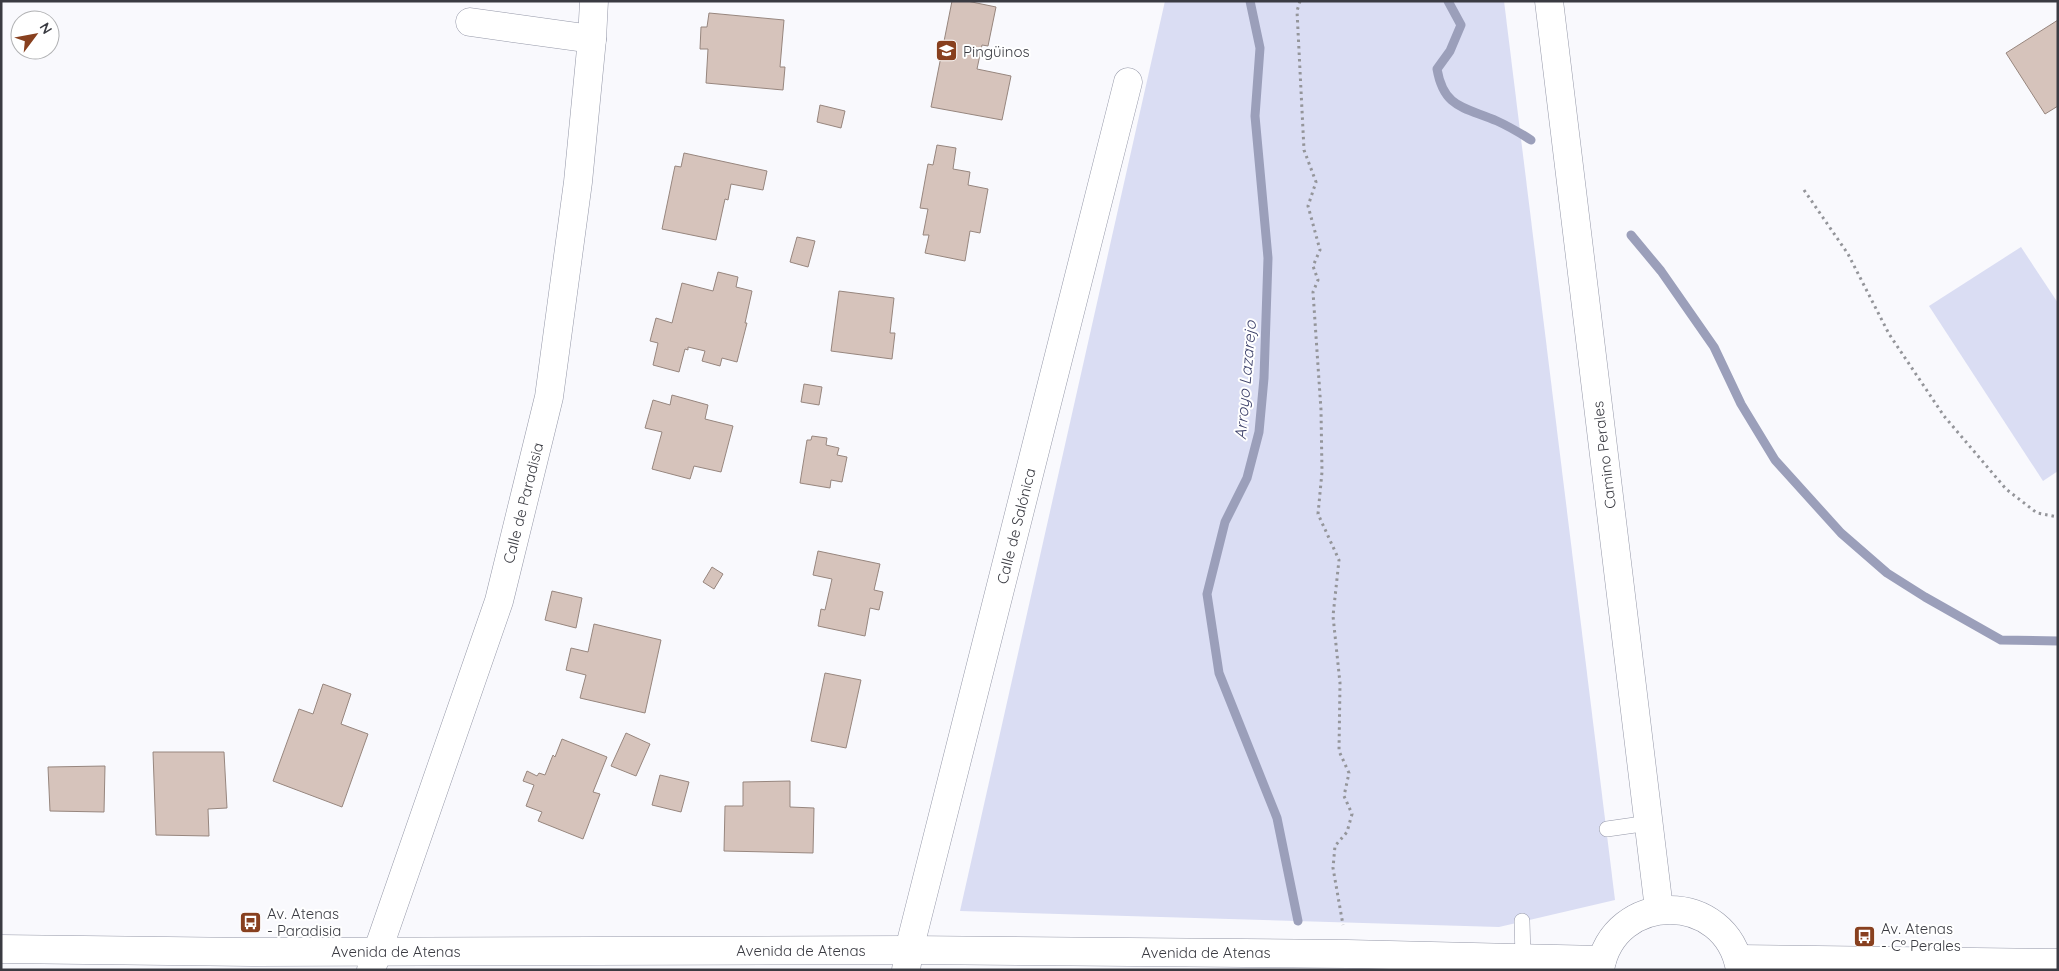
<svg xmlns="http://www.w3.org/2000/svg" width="2059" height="971" viewBox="0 0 2059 971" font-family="Quicksand,sans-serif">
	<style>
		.grass { fill: #daddf3 }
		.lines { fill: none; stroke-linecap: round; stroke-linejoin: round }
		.stream { stroke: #9b9fba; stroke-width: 9 }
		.building { fill: #d6c3bb; stroke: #97867e }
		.lane-casing { stroke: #9598a8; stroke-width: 16 }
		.street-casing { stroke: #9598a8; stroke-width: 29 }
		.secondary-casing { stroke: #9598a8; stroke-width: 29 }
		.path { stroke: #94959a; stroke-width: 3; stroke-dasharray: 2.5 4; stroke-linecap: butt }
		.lane { stroke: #fff; stroke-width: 15 }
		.street { stroke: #fff; stroke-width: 28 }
		.secondary { stroke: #fff; stroke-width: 28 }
		.labels { text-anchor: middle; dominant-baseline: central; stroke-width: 4; stroke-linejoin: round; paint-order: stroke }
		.poi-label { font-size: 15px; fill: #3a3b42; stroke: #fff; text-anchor: start }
		.street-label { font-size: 15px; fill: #3a3b42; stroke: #fff }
		.water-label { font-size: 16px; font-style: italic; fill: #3d416a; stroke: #fff }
	</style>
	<rect width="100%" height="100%" fill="#f9f9fd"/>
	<g class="grass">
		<path d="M 1165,1 L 1504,1 L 1615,900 L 1499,927 L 960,911 Z"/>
		<path d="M 2021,247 L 2058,303 L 2058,471 L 2043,481 L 1929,306 Z"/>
	</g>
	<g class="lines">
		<g class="stream">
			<path d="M 1250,1 L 1260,48 L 1255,116 L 1268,258 L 1264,378 L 1259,432 L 1247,478 L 1225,522 L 1207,594 L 1219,673 L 1277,818 L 1298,921"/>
			<path d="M 1448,1 L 1461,25 L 1450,51 L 1437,69 C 1444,109 1465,107 1497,121 C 1508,126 1520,133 1531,140"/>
			<path d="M 1631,235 L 1661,271 L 1714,347 L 1741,404 L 1775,460 L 1841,533 L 1887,573 L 1925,597 L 2001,640 L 2058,641"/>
		</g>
	</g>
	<g class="building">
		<path d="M 952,1 L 967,1 L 996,7 L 988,46 L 982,45 L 977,69 L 1011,76 L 1002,120 L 931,107 Z"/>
		<path d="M 709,13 L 784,20 L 780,67 L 785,67 L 783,90 L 706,83 L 708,49 L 700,49 L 701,27 L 707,27 Z"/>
		<path d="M 2058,20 L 2058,106 L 2045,114 L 2006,53 Z"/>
		<path d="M 820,105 L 845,111 L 841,128 L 817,122 Z"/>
		<path d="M 937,145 L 956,148 L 953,169 L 970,172 L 968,185 L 988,189 L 980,233 L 970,231 L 965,261 L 925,253 L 929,235 L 923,235 L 928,209 L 920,208 L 928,164 L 933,165 Z"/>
		<path d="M 684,153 L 767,171 L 763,190 L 731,184 L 728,200 L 725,199 L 716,240 L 662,229 L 675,166 L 681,167 Z"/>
		<path d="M 797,237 L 815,241 L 808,267 L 790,262 Z"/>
		<path d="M 718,272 L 738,277 L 736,287 L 752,291 L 745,323 L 747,323 L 737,362 L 722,358 L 720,366 L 702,361 L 705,351 L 688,347 L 688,350 L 685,349 L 679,372 L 653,365 L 658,343 L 650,341 L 656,318 L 672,323 L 682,283 L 713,291 Z"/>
		<path d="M 839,291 L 894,298 L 890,333 L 895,333 L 892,359 L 831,351 Z"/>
		<path d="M 804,384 L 822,387 L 819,405 L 801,402 Z"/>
		<path d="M 672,395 L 708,405 L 705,419 L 733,426 L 721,472 L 694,466 L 690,479 L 652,469 L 662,432 L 645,428 L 653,400 L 670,405 Z"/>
		<path d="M 812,436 L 827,438 L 826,445 L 839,448 L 837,455 L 847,457 L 842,482 L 831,480 L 830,488 L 800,483 L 807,440 L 811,440 Z"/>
		<path d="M 818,551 L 880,564 L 874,590 L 883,592 L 879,610 L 870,608 L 865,636 L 818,626 L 821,609 L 825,610 L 832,579 L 813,575 Z"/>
		<path d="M 712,567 L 723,574 L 714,589 L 703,582 Z"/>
		<path d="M 552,591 L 582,598 L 576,628 L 545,620 Z"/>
		<path d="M 594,624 L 661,640 L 645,713 L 580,698 L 586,675 L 566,670 L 571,648 L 588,652 Z"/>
		<path d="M 825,673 L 861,680 L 846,748 L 811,741 Z"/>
		<path d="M 323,684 L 351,694 L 341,724 L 368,734 L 342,807 L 273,781 L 299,709 L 313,714 Z"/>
		<path d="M 626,733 L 650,744 L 636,776 L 611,766 Z"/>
		<path d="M 562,739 L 607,757 L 593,792 L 600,794 L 583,839 L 538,821 L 542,812 L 526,806 L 534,785 L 523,781 L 527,771 L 537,776 L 539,773 L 545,775 L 553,755 L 555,757 Z"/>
		<path d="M 153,752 L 224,752 L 227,808 L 208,809 L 209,836 L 156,835 Z"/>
		<path d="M 105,766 L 104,812 L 50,811 L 48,767 Z"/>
		<path d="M 660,775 L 689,782 L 681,812 L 652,805 Z"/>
		<path d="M 790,781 L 790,807 L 814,808 L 813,853 L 724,851 L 725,806 L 743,806 L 743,782 Z"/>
	</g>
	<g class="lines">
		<defs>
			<g id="lane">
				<path d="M 1607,829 L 1649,823"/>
				<path d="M 1522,921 L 1523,958"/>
			</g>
			<g id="street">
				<path d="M 1549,1 L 1659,909"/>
				<path d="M 470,22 L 592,39"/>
				<path d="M 371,970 L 499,601 L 549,397 L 578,182 L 592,39 L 594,1"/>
				<path d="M 906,970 L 909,950 L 1128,82"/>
			</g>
			<g id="secondary">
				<path d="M 1,949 L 251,952 L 909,950 L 1348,954 L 1602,960"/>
				<path d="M 1738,959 L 2058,963"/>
				<path d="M 1600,970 C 1613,890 1727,890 1740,970"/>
			</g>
		</defs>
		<use href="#lane" class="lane-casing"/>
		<use href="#street" class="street-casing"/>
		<use href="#secondary" class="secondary-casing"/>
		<g class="path">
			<path d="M 1300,1 L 1297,11 L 1304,150 L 1316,182 L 1308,206 L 1320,250 L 1313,266 L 1318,280 L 1313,292 L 1321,410 L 1322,472 L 1318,514 L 1339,560 L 1333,616 L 1340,683 L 1339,751 L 1349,773 L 1344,796 L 1352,814 L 1347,832 L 1335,846 L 1333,868 L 1343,925"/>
			<path d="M 1804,190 L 1848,254 L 1889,334 L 1944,416 L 2006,489 L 2037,513 L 2058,517"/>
		</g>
		<use href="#lane" class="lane"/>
		<use href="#street" class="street"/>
		<use href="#secondary" class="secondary"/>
	</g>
	<defs>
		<symbol id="school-square" viewBox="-11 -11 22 22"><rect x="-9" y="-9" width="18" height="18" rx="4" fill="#88401f" stroke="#fff"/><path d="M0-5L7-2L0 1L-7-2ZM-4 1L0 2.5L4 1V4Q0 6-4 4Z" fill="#fff"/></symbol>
		<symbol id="bus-square" viewBox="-11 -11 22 22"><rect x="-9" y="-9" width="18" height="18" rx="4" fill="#88401f" stroke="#fff"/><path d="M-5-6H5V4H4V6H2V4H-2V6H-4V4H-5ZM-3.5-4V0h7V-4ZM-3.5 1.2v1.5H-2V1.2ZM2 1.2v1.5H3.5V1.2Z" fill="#fff"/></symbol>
	</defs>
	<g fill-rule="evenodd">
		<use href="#school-square" x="934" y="38" width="25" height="25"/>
		<use href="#bus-square" x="238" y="910" width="25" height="25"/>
		<use href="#bus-square" x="1852" y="924" width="25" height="25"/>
	</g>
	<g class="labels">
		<g class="poi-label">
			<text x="963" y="51">Pingüinos</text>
			<text x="267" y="913">Av. Atenas<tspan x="267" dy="17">- Paradisia</tspan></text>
			<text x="1881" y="928">Av. Atenas<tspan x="1881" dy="17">- Cº Perales</tspan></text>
		</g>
		<g class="street-label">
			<text transform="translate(1604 455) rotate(-97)">Camino Perales</text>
			<text transform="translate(523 503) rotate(-76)">Calle de Paradisia</text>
			<text transform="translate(1016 526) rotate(-76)">Calle de Salónica</text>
			<text x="801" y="950">Avenida de Atenas</text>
			<text x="396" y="951">Avenida de Atenas</text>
			<text x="1206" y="952">Avenida de Atenas</text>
		</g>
		<g class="water-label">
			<text transform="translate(1245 380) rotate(-85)">Arroyo Lazarejo</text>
		</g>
	</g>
	<rect width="2059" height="971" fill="none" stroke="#3a3b42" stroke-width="5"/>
	<g transform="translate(35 35) rotate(58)"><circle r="24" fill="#ffffff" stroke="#b0b1b3"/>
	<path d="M0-4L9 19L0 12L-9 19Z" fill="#88401f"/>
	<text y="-8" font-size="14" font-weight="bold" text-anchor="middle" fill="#3a3b42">N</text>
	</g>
</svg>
